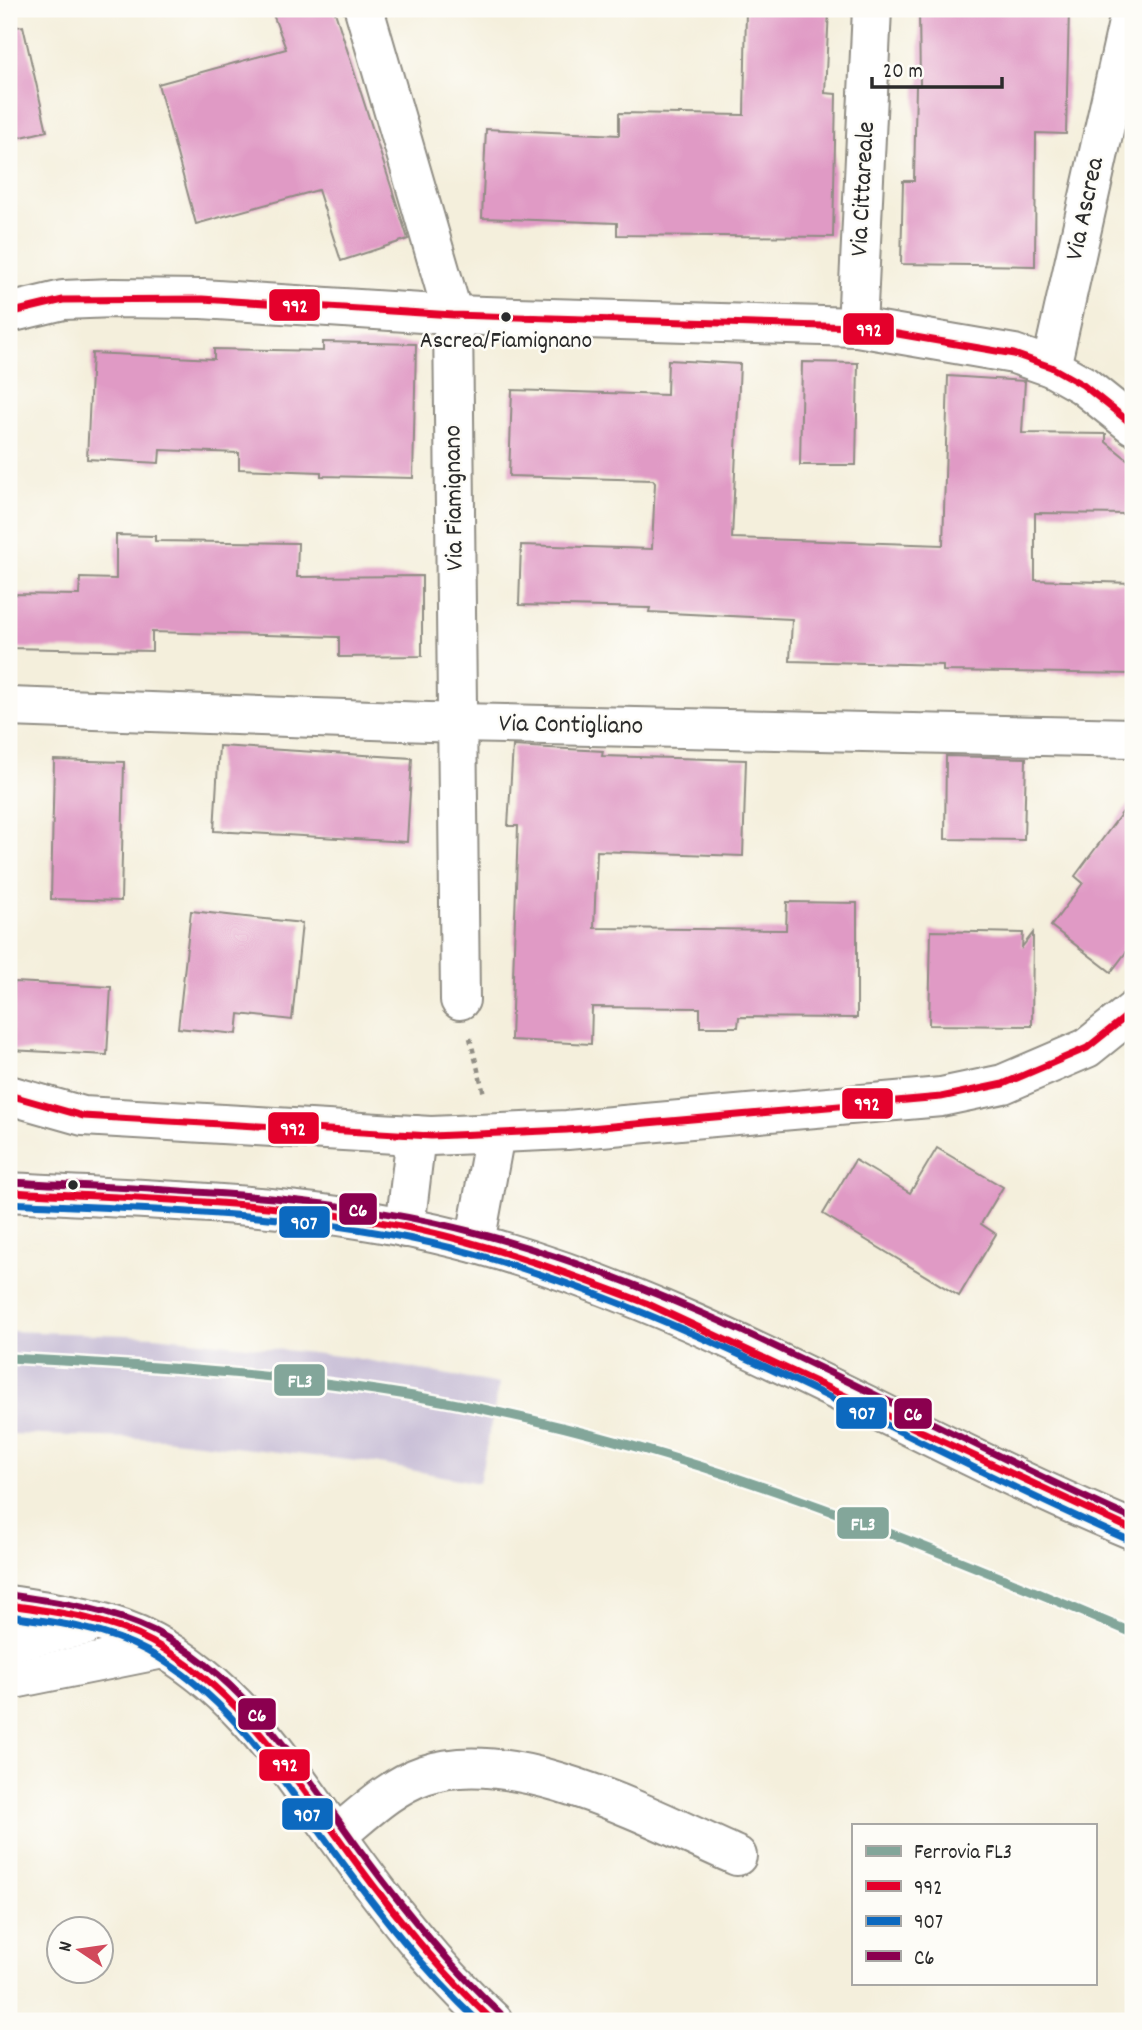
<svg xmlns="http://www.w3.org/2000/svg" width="1142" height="2030" viewBox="0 0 1142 2030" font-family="Dekko,sans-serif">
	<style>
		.industrial { fill: #c9bfd7 }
		.building { fill: #e09ac5 }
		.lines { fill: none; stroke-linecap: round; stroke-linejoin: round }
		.minor-casing { stroke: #908d84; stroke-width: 42 }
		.major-casing { stroke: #908d84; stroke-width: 42 }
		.path { stroke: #908d84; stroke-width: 4.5; stroke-dasharray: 5 5; stroke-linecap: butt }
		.minor { stroke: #fff; stroke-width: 38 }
		.major { stroke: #fff; stroke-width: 38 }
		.bus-1-casing { stroke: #fdfcf7; stroke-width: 12 }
		.bus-2-casing { stroke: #fdfcf7; stroke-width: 12 }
		.bus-3-casing { stroke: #fdfcf7; stroke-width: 12 }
		.bus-1 { stroke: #e4002b; stroke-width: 7 }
		.bus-2 { stroke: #0c69bf; stroke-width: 7 }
		.bus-3 { stroke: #8b004f; stroke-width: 7 }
		.rail-1-casing { stroke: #fdfcf7; stroke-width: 14 }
		.rail-1 { stroke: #83a69a; stroke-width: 9 }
		.bus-dot { fill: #2b2b2b; stroke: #fdfcf7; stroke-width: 2.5 }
		.labels { text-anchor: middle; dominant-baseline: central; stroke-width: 5; stroke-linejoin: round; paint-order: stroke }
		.bus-label { font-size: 24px; fill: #2b2b2b; stroke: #fdfcf7 }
		.street-label { font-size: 26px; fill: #2b2b2b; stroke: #fdfcf7 }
		.line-badge { stroke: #fdfcf7; stroke-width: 2.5 }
		.badge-label { font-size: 19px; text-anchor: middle; font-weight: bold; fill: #fff }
	</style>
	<rect width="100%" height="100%" fill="#fdfcf7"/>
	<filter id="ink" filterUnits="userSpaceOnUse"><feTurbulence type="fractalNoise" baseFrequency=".0143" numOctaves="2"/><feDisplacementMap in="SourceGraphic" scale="14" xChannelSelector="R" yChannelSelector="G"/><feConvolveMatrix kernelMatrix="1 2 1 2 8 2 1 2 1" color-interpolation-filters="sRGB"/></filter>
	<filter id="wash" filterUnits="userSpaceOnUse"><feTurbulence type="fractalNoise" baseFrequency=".00686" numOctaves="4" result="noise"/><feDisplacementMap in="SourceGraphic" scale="28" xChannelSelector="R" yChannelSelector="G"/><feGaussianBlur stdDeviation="1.57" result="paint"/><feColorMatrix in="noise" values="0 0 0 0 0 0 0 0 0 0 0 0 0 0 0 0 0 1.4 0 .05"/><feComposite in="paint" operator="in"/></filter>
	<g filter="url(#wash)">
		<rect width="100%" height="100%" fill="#f4efdc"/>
		<path class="industrial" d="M 9,1331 L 155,1336 L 349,1357 L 499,1384 L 479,1483 L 374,1463 L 164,1439 L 9,1434 Z"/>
		<g id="blocks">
			<g class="building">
				<path d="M 271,9 L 334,9 L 408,239 L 341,261 L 318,190 L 196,224 L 158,84 L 286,49 Z"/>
				<path d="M 746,9 L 829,9 L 825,93 L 836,94 L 833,237 L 617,235 L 617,223 L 482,218 L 486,129 L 619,135 L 619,113 L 744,115 Z"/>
				<path d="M 919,9 L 1069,9 L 1066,134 L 1036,133 L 1035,266 L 901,264 L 903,181 L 914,181 L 916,85 L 920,85 Z"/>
				<path d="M 23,26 L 47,131 L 9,140 L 9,28 Z"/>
				<path d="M 323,342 L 416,344 L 413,478 L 321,476 L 321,472 L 239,469 L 239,453 L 160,450 L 159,463 L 87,459 L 92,353 L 214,359 L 214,349 L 323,351 Z"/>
				<path d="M 668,360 L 740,364 L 732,538 L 943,545 L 948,376 L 1025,381 L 1022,433 L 1106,434 L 1106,442 L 1133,464 L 1133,514 L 1035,513 L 1035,580 L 1133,583 L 1133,674 L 943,671 L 943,665 L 790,661 L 792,619 L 649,612 L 650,608 L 519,605 L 521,545 L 652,549 L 655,483 L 653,480 L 509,476 L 512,390 L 667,395 Z"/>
				<path d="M 802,362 L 858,363 L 856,465 L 800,465 Z"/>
				<path d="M 116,535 L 155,536 L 155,541 L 298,543 L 297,577 L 422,576 L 422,656 L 339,657 L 339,637 L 152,632 L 152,651 L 9,648 L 9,594 L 79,595 L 80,578 L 116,579 Z"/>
				<path d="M 219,746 L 412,758 L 407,842 L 214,831 Z"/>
				<path d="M 513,746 L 603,751 L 602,756 L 746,760 L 743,856 L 597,851 L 594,928 L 786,930 L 787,902 L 857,903 L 857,1018 L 739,1017 L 738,1027 L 700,1027 L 700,1008 L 592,1007 L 591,1044 L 511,1040 L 518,826 L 508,826 Z"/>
				<path d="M 946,756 L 1026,758 L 1024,840 L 945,839 Z"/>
				<path d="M 54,760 L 124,762 L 121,901 L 51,899 Z"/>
				<path d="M 1133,798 L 1133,943 L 1111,972 L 1051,926 L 1083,883 L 1075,876 Z"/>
				<path d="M 191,911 L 302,923 L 292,1020 L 239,1014 L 237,1034 L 178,1028 Z"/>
				<path d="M 931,931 L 1023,933 L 1022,947 L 1033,933 L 1032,1026 L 929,1025 Z"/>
				<path d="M 14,982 L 111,987 L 107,1055 L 10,1050 Z"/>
				<path d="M 937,1148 L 1003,1187 L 981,1224 L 996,1234 L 959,1296 L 823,1214 L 855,1160 L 910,1193 Z"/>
			</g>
		</g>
	</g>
	<g filter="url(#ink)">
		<use href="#blocks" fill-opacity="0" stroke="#908d84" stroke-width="2"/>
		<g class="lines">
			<defs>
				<g id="minor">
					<path d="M 364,9 L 453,315 L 460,1000"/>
					<path d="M 9,313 L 63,300 L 113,298 L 202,299 L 453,315 L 857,327 L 1014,354 L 1051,367 L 1083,385 L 1133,425"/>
					<path d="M 857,327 L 872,9"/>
					<path d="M 1051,367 L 1131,9"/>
					<path d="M 9,707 L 457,723 L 1133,738"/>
					<path d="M 9,1095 L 83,1116 L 431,1136 L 567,1130 L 941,1097 L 1003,1084 L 1087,1048 L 1133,1011"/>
					<path d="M 405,1228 L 416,1135"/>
					<path d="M 475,1243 L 495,1134"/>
					<path d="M 9,1605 C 56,1612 109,1619 152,1642 C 237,1688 281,1759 336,1835 C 383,1900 433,1967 493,2021"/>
					<path d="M 9,1642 L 85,1626"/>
					<path d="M 9,1680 L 163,1649"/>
					<path d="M 337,1835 C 363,1814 391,1786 424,1775 C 514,1743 655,1820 737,1856"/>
				</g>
				<path id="major" d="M 9,1192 C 165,1201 325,1202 477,1244 C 709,1308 912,1439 1133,1530"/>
			</defs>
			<use href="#minor" class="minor-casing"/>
			<use href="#major" class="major-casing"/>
			<path class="path" d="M 470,1038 L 484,1094"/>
			<use href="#minor" class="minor"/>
			<use href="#major" class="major"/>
			<defs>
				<g id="bus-1">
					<path d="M 9,313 L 63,300 L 202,299 L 453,315 L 857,327 L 1014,354 L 1051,367 L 1083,385 L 1133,425"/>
					<path d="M 9,1095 L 83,1116 L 431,1136 L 567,1130 L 941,1097 L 1003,1084 L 1087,1048 L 1133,1011"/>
					<path d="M 9,1192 C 146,1199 285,1201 420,1230 C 498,1247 572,1275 646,1303 L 1133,1530"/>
					<path d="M 9,1605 C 57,1612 108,1618 152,1642 C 242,1691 296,1781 355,1861 C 397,1918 441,1972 493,2021"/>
				</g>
				<g id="bus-2">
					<path d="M 9,1203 C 164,1211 324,1212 475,1254 C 704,1319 911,1445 1129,1540"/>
					<path d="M 9,1616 C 55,1622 105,1628 147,1651 C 230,1696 280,1777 334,1851 C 378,1911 424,1970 478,2021"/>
				</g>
				<g id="bus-3">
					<path d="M 10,1182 C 166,1190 325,1193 477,1233 C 706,1293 917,1424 1133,1519"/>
					<path d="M 11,1595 C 59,1602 109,1609 154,1631 C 247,1678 303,1772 362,1853 C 404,1910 449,1965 500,2013"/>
				</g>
			</defs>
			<use href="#bus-1" class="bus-1-casing"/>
			<use href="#bus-2" class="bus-2-casing"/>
			<use href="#bus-3" class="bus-3-casing"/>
			<use href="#bus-1" class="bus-1"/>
			<use href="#bus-2" class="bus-2"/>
			<use href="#bus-3" class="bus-3"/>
			<defs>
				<path id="rail-1" d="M 9,1358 C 157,1366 306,1375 452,1403 C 688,1447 913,1539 1133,1633"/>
			</defs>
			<use href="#rail-1" class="rail-1-casing"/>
			<use href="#rail-1" class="rail-1"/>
		</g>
	</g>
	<g class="bus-dot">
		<circle cx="506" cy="317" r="6"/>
		<circle cx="73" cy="1185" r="6"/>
	</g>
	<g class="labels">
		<g class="bus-label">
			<text x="506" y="342">Ascrea/Fiamignano</text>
		</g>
		<g class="street-label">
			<text transform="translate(864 189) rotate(-87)">Via Cittareale</text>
			<text transform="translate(1086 209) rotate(-78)">Via Ascrea</text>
			<text transform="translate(455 498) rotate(-91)">Via Fiamignano</text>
			<text transform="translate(571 726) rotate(1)">Via Contigliano</text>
		</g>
	</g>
	<g class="line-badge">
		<rect x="268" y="288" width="53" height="34" rx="7" fill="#e4002b"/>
		<rect x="842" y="312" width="53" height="34" rx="7" fill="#e4002b"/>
		<rect x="841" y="1087" width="53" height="33" rx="7" fill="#e4002b"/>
		<rect x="267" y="1111" width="53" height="34" rx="7" fill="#e4002b"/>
		<rect x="338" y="1192" width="40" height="34" rx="7" fill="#8b004f"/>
		<rect x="278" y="1205" width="53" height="34" rx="7" fill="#0c69bf"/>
		<rect x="273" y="1363" width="53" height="34" rx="7" fill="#83a69a"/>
		<rect x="835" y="1396" width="53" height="34" rx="7" fill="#0c69bf"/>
		<rect x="893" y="1397" width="40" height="33" rx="7" fill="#8b004f"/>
		<rect x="836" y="1506" width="54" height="34" rx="7" fill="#83a69a"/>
		<rect x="237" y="1697" width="40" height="34" rx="7" fill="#8b004f"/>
		<rect x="258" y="1748" width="53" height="34" rx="7" fill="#e4002b"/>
		<rect x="281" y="1797" width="53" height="34" rx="7" fill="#0c69bf"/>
	</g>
	<g class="badge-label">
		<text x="295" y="312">992</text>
		<text x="869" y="336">992</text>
		<text x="867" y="1110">992</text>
		<text x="293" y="1135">992</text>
		<text x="358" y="1216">C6</text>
		<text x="304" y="1229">907</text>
		<text x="300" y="1387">FL3</text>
		<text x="862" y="1419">907</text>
		<text x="913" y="1420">C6</text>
		<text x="863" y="1530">FL3</text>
		<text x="257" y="1721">C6</text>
		<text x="285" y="1771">992</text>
		<text x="307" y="1821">907</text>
	</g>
	<rect width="1142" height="2030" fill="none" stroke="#fdfcf7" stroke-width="35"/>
	<rect x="852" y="1824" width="245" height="161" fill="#fdfcf7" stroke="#a9a8a5" stroke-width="2"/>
	<rect x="866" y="1846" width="35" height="10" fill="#83a69a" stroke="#a9a8a5" stroke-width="2"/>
	<text x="914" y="1858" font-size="21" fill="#2b2b2b">Ferrovia FL3</text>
	<rect x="866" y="1881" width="35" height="10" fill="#e4002b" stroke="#a9a8a5" stroke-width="2"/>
	<text x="914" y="1894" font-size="21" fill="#2b2b2b">992</text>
	<rect x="866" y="1916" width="35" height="10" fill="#0c69bf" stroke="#a9a8a5" stroke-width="2"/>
	<text x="914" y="1928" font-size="21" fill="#2b2b2b">907</text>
	<rect x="866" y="1951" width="35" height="10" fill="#8b004f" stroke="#a9a8a5" stroke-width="2"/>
	<text x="914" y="1964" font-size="21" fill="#2b2b2b">C6</text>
	<g transform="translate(80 1950) rotate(283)"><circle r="33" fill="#fdfcf7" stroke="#a9a8a5" stroke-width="2"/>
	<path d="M0-5L12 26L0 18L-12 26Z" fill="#d1495b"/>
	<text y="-10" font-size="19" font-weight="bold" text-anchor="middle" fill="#2b2b2b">N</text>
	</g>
	<path d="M872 77v10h130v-10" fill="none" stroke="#2b2b2b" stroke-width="3.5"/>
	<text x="883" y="77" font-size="21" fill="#2b2b2b" stroke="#fdfcf7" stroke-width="5" paint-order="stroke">20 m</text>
</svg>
